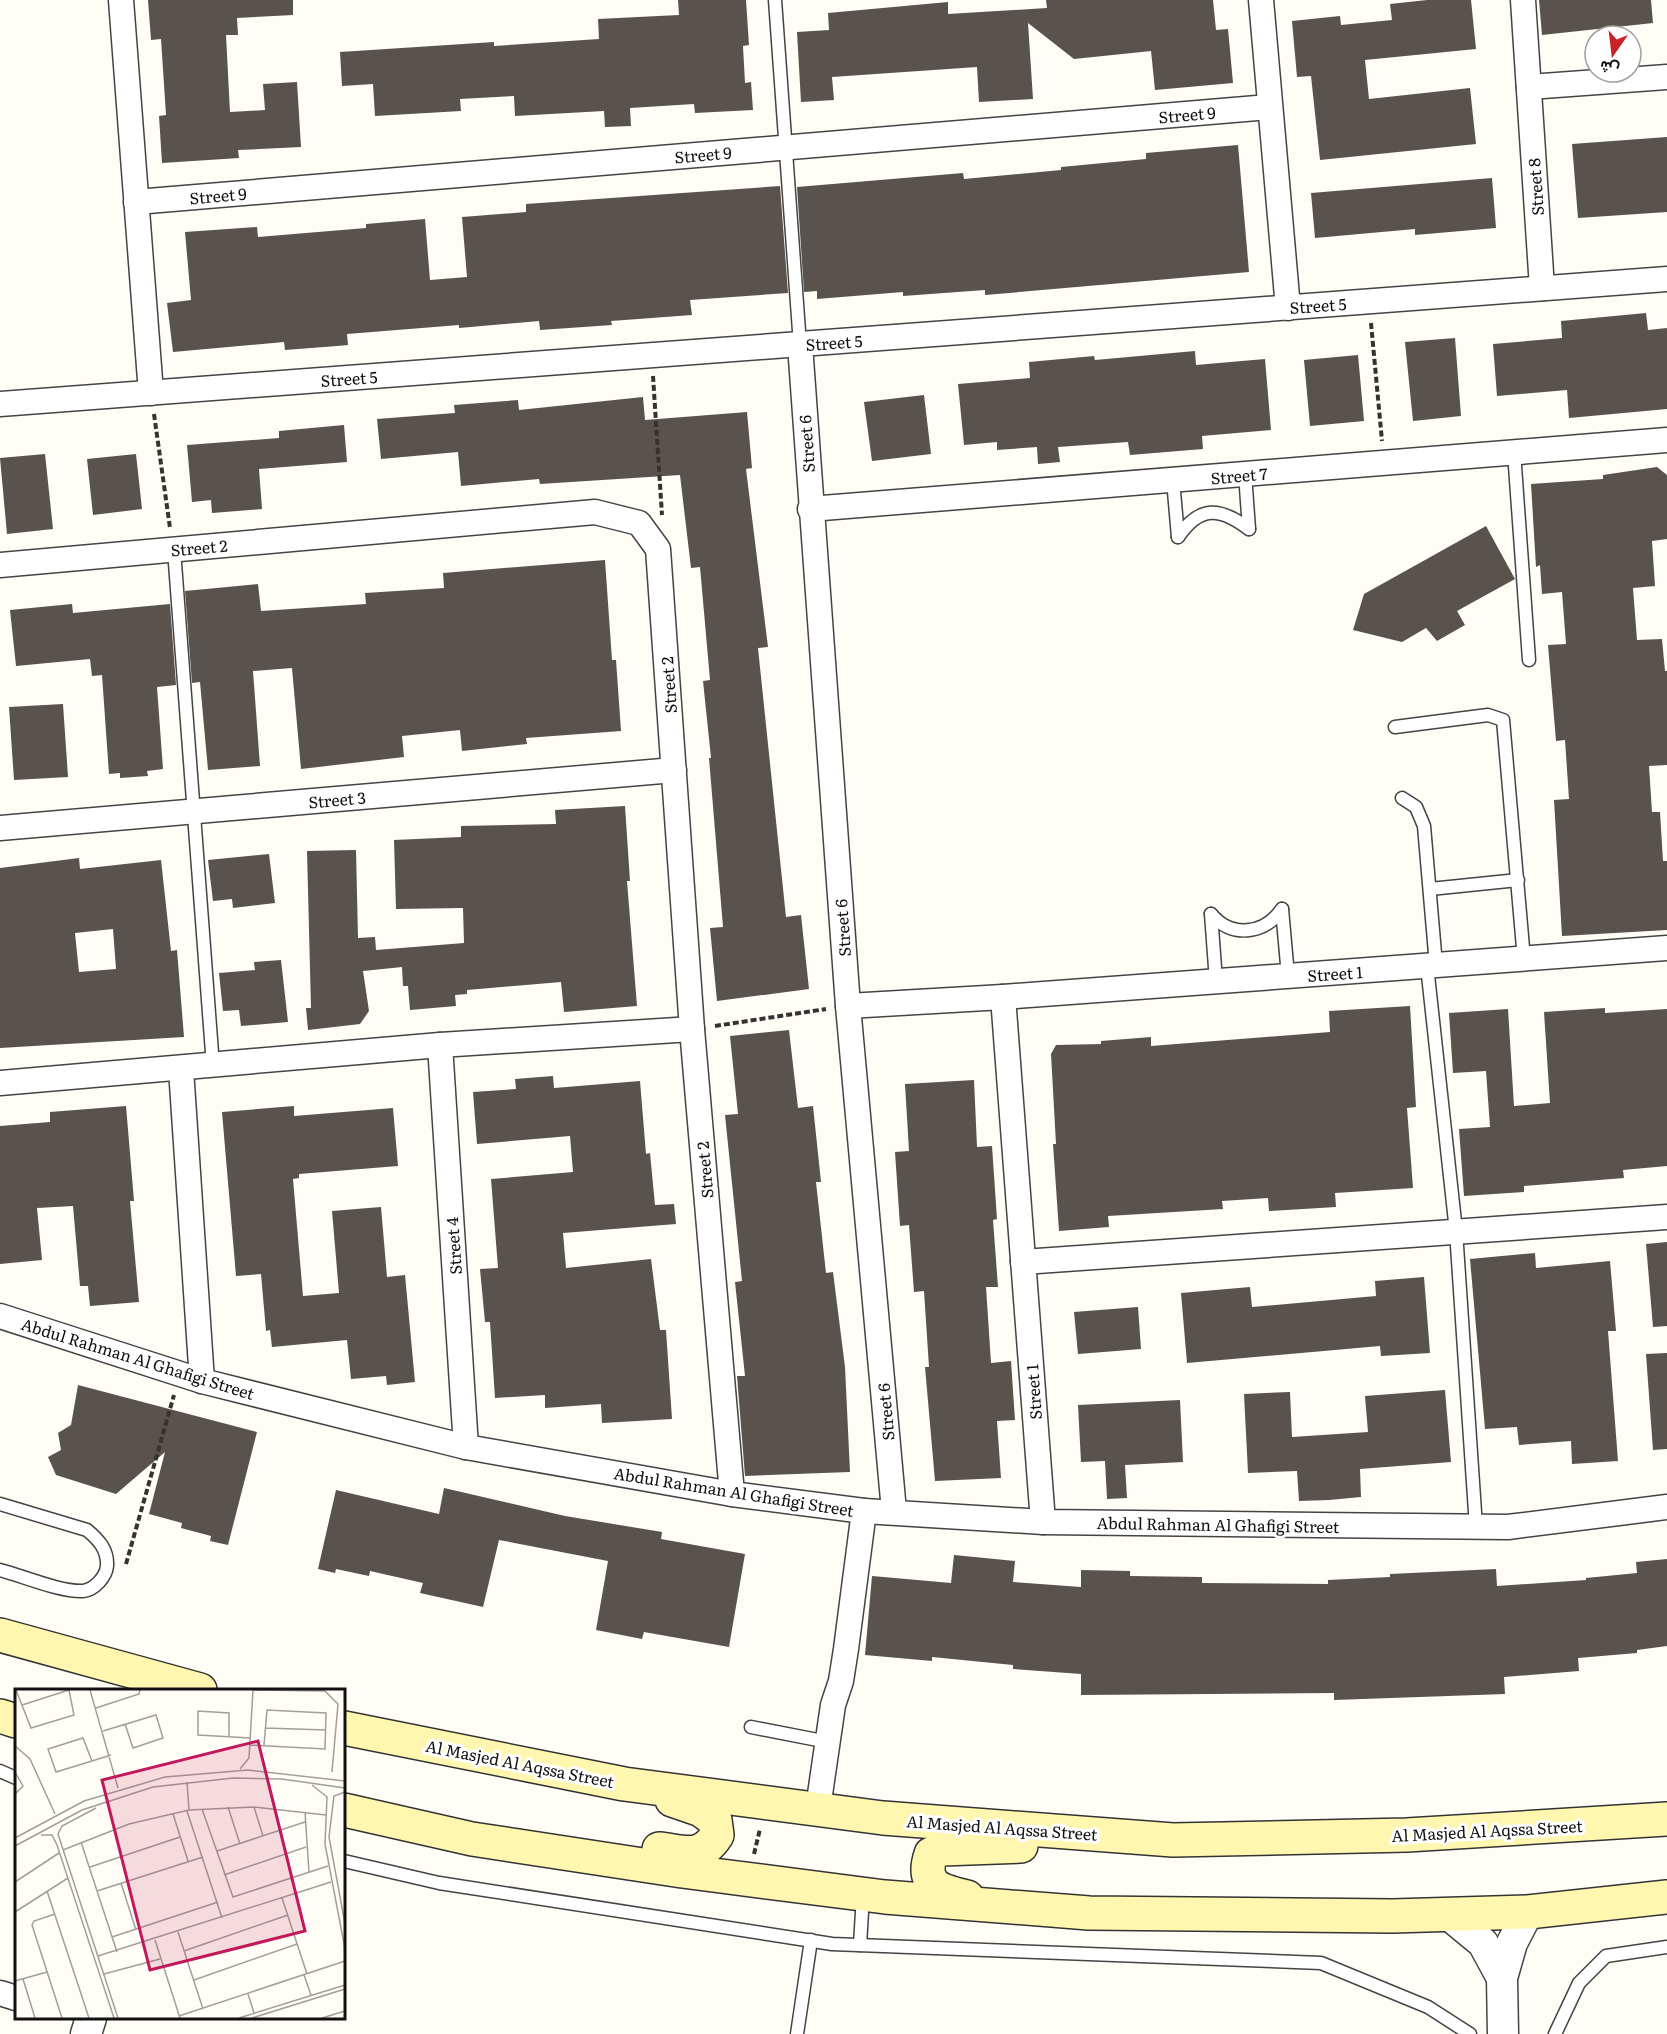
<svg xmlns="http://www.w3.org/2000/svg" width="1667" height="2034" viewBox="0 0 1667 2034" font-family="Literata,Vazirmatn,serif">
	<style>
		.building { fill: #5a524d; fill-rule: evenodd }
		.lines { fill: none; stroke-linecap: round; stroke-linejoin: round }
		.service-casing { stroke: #444; stroke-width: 15 }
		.minor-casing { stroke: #444; stroke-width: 27 }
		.tertiary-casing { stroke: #444; stroke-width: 33 }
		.secondary-casing { stroke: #333; stroke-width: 36 }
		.path { stroke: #333; stroke-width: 4; stroke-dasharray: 6 3; stroke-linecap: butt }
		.service { stroke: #fff; stroke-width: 12 }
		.minor { stroke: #fff; stroke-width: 24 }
		.tertiary { stroke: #fff; stroke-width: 30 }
		.secondary { stroke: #fff7b0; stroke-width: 33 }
		.labels { text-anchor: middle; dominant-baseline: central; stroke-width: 6; stroke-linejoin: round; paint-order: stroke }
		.street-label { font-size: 16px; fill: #111; stroke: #fff }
		.inset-road { fill: none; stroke: #a09f9a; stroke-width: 1.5 }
		.view { fill: #c2185b; fill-opacity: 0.15; stroke: #c2185b; stroke-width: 3 }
		.inset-edge { fill: none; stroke: #111; stroke-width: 3 }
	</style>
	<rect width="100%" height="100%" fill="#fffdf5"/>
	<g class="building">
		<path d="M 148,0 L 293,0 L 293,15 L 237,18 L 238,35 L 226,35 L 230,112 L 265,110 L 263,84 L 297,82 L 301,147 L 238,150 L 239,158 L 162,163 L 159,116 L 166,115 L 161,39 L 151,40 Z"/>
		<path d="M 678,0 L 746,0 L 749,45 L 743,46 L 745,83 L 751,82 L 753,110 L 695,113 L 694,104 L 630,108 L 631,126 L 605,127 L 604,111 L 515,116 L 514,96 L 460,99 L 461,111 L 375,116 L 373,84 L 342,86 L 340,52 L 494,42 L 494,46 L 599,39 L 598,19 L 679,15 Z"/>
		<path d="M 1046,0 L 1213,0 L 1216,30 L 1228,29 L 1233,83 L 1155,90 L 1151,51 L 1074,59 L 1028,23 L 1033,99 L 979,102 L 977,67 L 832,77 L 834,100 L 801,102 L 797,32 L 829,30 L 828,13 L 948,2 L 948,14 L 1047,8 Z"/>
		<path d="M 1427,0 L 1471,0 L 1476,49 L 1365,60 L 1369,99 L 1470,88 L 1476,144 L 1320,160 L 1311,76 L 1297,77 L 1292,21 L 1340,16 L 1341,25 L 1392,20 L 1390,4 Z"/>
		<path d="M 1539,0 L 1651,0 L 1653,23 L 1542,35 Z"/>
		<path d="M 1667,137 L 1667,212 L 1578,218 L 1572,144 Z"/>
		<path d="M 1238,145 L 1249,272 L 985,295 L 985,290 L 903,296 L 903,292 L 817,299 L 817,291 L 804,292 L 797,187 L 963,173 L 964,179 L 1061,170 L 1061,167 L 1146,159 L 1146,153 Z"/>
		<path d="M 1492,178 L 1496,228 L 1415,235 L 1415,229 L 1315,238 L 1311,193 Z"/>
		<path d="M 780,186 L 788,293 L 690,300 L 692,315 L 611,321 L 612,325 L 540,330 L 539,321 L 459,328 L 459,325 L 347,334 L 348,345 L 337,346 L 285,350 L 284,342 L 173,352 L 167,303 L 191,300 L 185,232 L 257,227 L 258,237 L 366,228 L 366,224 L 425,219 L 430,280 L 467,277 L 462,217 L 526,212 L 526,204 Z"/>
		<path d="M 1646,313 L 1648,330 L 1667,328 L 1667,409 L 1569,418 L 1567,390 L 1497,396 L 1493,344 L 1562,338 L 1561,321 Z"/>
		<path d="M 1455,338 L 1461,416 L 1413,421 L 1405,342 Z"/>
		<path d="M 1195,351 L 1196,365 L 1265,359 L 1271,430 L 1202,436 L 1203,449 L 1130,455 L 1128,442 L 1058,447 L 1060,462 L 1038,464 L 1037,447 L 997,450 L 997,442 L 964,445 L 958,384 L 1030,378 L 1029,362 L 1094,356 L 1095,360 Z"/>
		<path d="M 1358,355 L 1364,421 L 1310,426 L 1304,360 Z"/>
		<path d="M 924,395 L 931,454 L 872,461 L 864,402 Z"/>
		<path d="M 643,397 L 645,420 L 747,412 L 752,468 L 746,469 L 768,647 L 758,648 L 786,917 L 801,915 L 809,989 L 717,1001 L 710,928 L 723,927 L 709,758 L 711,758 L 703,681 L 710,680 L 700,567 L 691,568 L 680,475 L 540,484 L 539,479 L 461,486 L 458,452 L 381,459 L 377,419 L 455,413 L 454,405 L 518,400 L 519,410 Z"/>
		<path d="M 344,425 L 347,462 L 259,469 L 262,509 L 212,513 L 211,500 L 192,502 L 187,445 L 279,438 L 279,431 Z"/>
		<path d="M 45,454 L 53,529 L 7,534 L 0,458 Z"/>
		<path d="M 136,454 L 142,509 L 93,515 L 87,459 Z"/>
		<path d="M 1657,467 L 1667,475 L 1667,539 L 1652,541 L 1655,586 L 1633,588 L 1637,640 L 1662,639 L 1665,671 L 1667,671 L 1667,765 L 1649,766 L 1652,812 L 1660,812 L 1663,861 L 1667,861 L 1667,930 L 1562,936 L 1554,800 L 1569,799 L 1565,740 L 1556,741 L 1548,645 L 1566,644 L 1562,592 L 1542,594 L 1540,565 L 1536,567 L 1531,484 L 1603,479 L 1603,475 Z"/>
		<path d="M 1486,526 L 1515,579 L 1457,611 L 1465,625 L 1437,641 L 1426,628 L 1402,642 L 1353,630 L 1364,594 Z"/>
		<path d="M 605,560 L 612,660 L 616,660 L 621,731 L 526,738 L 527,744 L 462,751 L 460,730 L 402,736 L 404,757 L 301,769 L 292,668 L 253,671 L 260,766 L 208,770 L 200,682 L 192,683 L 185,591 L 258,584 L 261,611 L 366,604 L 365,593 L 444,588 L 443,573 Z"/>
		<path d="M 72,604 L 73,613 L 170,604 L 176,685 L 157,687 L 163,769 L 147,771 L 148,776 L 120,778 L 120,773 L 109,774 L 102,675 L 92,676 L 90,659 L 16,666 L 10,610 Z"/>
		<path d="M 63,704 L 68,777 L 14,780 L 9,707 Z"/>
		<path d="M 625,806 L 630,881 L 627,881 L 637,1006 L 564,1012 L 561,982 L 467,990 L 467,994 L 455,995 L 456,1006 L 410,1010 L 408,986 L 403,986 L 402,967 L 363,971 L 369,1011 L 360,1024 L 308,1030 L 306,1008 L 311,1008 L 307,851 L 356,850 L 358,938 L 375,937 L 376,950 L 464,943 L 463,908 L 396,909 L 394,840 L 461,837 L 461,826 L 556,824 L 555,810 Z"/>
		<path d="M 269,854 L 275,903 L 233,908 L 232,899 L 213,901 L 208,860 Z"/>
		<path d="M 79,858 L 80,869 L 161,860 L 171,951 L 177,950 L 184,1037 L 0,1048 L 0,868 ZM 113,929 L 116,969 L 79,972 L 75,933 Z"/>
		<path d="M 281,960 L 288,1022 L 241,1026 L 239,1010 L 223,1011 L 219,973 L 255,970 L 254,962 Z"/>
		<path d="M 1410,1006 L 1416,1107 L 1407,1108 L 1413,1188 L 1335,1193 L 1336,1207 L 1269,1211 L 1268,1198 L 1222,1201 L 1223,1209 L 1108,1216 L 1109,1227 L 1059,1231 L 1053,1144 L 1056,1144 L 1051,1054 L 1056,1045 L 1101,1044 L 1101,1041 L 1151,1037 L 1151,1046 L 1330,1032 L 1329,1011 Z"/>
		<path d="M 1605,1008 L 1605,1013 L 1667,1009 L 1667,1166 L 1623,1170 L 1624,1178 L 1524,1186 L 1524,1192 L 1464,1196 L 1459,1129 L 1490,1127 L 1486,1071 L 1453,1073 L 1449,1013 L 1508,1009 L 1514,1106 L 1550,1103 L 1544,1012 Z"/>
		<path d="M 789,1030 L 798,1108 L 813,1106 L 821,1182 L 816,1182 L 826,1273 L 833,1272 L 845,1367 L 850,1472 L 745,1476 L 737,1376 L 745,1376 L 735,1282 L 742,1281 L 725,1115 L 738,1114 L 730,1036 Z"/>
		<path d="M 553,1076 L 554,1088 L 640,1081 L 646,1154 L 650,1153 L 655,1205 L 674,1204 L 676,1224 L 563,1233 L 566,1268 L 651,1259 L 660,1330 L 666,1330 L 672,1419 L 602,1423 L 601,1404 L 545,1408 L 545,1395 L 495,1398 L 490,1322 L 485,1322 L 480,1269 L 498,1268 L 491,1179 L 573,1172 L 570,1136 L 477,1144 L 473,1092 L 516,1089 L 515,1079 Z"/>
		<path d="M 974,1080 L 977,1147 L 992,1146 L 997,1219 L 993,1220 L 998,1287 L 986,1287 L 991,1363 L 1011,1361 L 1015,1420 L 997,1421 L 1001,1478 L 935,1481 L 925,1367 L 929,1367 L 924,1291 L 914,1292 L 909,1225 L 900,1226 L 895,1152 L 909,1151 L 905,1084 Z"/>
		<path d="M 126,1106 L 134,1201 L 130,1201 L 139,1302 L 90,1306 L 88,1286 L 80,1286 L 73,1206 L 37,1208 L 42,1260 L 0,1264 L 0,1126 L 50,1122 L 50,1112 Z"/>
		<path d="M 294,1106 L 294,1116 L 393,1108 L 398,1166 L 299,1174 L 299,1178 L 293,1179 L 303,1296 L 339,1293 L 332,1211 L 381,1207 L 387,1277 L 405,1275 L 415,1382 L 387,1385 L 386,1376 L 351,1379 L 347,1340 L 272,1347 L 270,1330 L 266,1331 L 261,1274 L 236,1276 L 222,1112 Z"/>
		<path d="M 1667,1242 L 1667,1326 L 1653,1327 L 1646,1244 Z"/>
		<path d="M 1535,1253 L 1536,1268 L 1610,1261 L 1616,1331 L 1608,1331 L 1618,1461 L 1572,1464 L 1571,1441 L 1519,1445 L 1517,1427 L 1485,1429 L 1470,1259 Z"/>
		<path d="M 1424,1277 L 1430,1353 L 1381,1356 L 1380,1346 L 1187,1363 L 1181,1293 L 1250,1287 L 1252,1307 L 1376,1296 L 1375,1281 Z"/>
		<path d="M 1138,1307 L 1141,1349 L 1078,1354 L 1074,1312 Z"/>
		<path d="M 1667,1353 L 1667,1449 L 1653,1450 L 1646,1354 Z"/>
		<path d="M 78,1385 L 257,1432 L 228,1545 L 210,1541 L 211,1536 L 181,1528 L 182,1523 L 149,1514 L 165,1452 L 116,1494 L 56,1475 L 48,1457 L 61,1450 L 58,1433 L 71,1425 Z"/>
		<path d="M 1445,1390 L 1451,1462 L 1360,1469 L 1361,1497 L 1329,1500 L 1299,1501 L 1297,1471 L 1248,1473 L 1244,1394 L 1290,1392 L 1292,1437 L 1368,1432 L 1365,1396 Z"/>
		<path d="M 1180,1400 L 1183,1462 L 1125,1465 L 1127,1498 L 1107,1499 L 1105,1461 L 1081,1462 L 1078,1405 Z"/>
		<path d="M 444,1488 L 565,1516 L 662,1532 L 661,1539 L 745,1554 L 729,1647 L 644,1632 L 642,1639 L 596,1630 L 608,1561 L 499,1540 L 483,1607 L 420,1593 L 423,1583 L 370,1571 L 369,1576 L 336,1569 L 335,1573 L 318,1569 L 336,1490 L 439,1514 Z"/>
		<path d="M 954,1555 L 1015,1561 L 1013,1582 L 1081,1587 L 1081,1570 L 1130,1571 L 1130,1576 L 1202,1577 L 1202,1583 L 1328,1584 L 1328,1580 L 1390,1577 L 1390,1574 L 1496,1569 L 1497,1586 L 1586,1580 L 1586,1578 L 1637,1573 L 1636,1562 L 1667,1559 L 1667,1646 L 1637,1650 L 1637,1653 L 1578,1658 L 1579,1671 L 1504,1677 L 1505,1694 L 1334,1700 L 1334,1693 L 1081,1695 L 1081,1674 L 1013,1669 L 1013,1665 L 932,1657 L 932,1661 L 865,1655 L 872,1576 L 951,1583 Z"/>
	</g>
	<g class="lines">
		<defs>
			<g id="service">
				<path d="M 775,0 L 800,345"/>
				<path d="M 1514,452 L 1529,660"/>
				<path d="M 1245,474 L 1249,529"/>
				<path d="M 1173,480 L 1178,537"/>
				<path d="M 1178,537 C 1200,505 1220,507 1249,529"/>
				<path d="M 174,550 L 213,1066"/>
				<path d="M 1395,727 L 1488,715 L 1503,720 L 1524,959"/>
				<path d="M 1402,798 L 1416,807 L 1424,826 L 1436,965"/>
				<path d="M 1430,889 L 1518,880"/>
				<path d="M 1282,909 L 1288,976"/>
				<path d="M 1211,914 C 1231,938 1264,935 1282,909"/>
				<path d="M 1211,914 L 1216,981"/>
				<path d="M 1427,966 L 1456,1231 L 1476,1527"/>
				<path d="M 0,1504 L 87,1530 C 99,1540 108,1550 107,1566 C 106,1577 94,1590 83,1591 C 60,1592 23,1576 0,1570"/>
				<path d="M 751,1727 L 828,1742"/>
				<path d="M 0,1771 L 16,1778"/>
				<path d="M 344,1861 L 439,1883 L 832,1944 L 1321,1963 L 1428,2007 L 1470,2034"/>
				<path d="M 860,1945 L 863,1895"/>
				<path d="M 797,2034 L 811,1940"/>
				<path d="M 1555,2034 L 1579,1983 L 1606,1956 L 1667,1947"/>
			</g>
			<g id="minor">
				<path d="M 121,0 L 151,393"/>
				<path d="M 1261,0 L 1288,308"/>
				<path d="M 1523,0 L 1542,288"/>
				<path d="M 1529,87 L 1667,77"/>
				<path d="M 136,202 L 1269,107"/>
				<path d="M 800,345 L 848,1006 L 894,1511"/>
				<path d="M 0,404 L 1667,279"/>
				<path d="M 810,509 L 1667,440"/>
				<path d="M 0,565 L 595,512 L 639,523 L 658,549 L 692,1029 L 732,1494"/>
				<path d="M 0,828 L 674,770"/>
				<path d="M 1003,997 L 1043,1522"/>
				<path d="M 848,1006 L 1003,997 L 1667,948"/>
				<path d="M 440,1045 L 466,1447"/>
				<path d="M 181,1069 L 202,1381"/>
				<path d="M 0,1083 L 440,1045 L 692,1029"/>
				<path d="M 1023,1262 L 1667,1217"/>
				<path d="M 0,1316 L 202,1381 L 466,1447 L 732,1494 L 864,1511 L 1043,1522 L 1508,1527 L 1667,1507"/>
				<path d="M 818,1808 L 833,1705 L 841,1681 L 846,1649 L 864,1511"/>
				<path d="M 0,1993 L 16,1998"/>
			</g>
			<g id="tertiary">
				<path d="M 1449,1915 L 1483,1943 L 1502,1978"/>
				<path d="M 86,2034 L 91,2018"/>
				<path d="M 1503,2034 L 1502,1978 L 1512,1943 L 1528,1912"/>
			</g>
			<g id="secondary">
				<path d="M 0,1635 L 200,1690"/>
				<path d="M 0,1716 L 16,1721"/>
				<path d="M 344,1728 L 624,1784 L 883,1818 L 1173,1840 L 1407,1835 L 1667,1819"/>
				<path d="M 344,1810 L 472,1839 L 682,1871 L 885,1897 L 1089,1913 L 1393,1916 L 1528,1912 L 1667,1897"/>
				<path d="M 659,1849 C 686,1852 701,1860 717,1835 L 715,1820 L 701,1810 L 672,1800"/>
				<path d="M 967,1897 C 941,1891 920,1886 931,1854 L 942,1849 L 1021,1846"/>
			</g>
		</defs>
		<use href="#service" class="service-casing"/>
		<use href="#minor" class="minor-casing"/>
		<use href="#tertiary" class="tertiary-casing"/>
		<use href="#secondary" class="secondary-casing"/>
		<g class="path">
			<path d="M 1371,323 L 1382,441"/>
			<path d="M 653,376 L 662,515"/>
			<path d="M 154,414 L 170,528"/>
			<path d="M 715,1026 L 826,1009"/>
			<path d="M 126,1564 L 174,1395"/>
			<path d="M 754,1854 L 760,1829"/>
		</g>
		<use href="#service" class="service"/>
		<use href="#minor" class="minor"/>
		<use href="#tertiary" class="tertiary"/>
		<use href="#secondary" class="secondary"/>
	</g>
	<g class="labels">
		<g class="street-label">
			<text transform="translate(1187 114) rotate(-5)">Street 9</text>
			<text transform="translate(703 154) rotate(-5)">Street 9</text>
			<text transform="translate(1535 187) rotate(-94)">Street 8</text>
			<text transform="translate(218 195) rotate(-5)">Street 9</text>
			<text transform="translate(1318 305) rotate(-4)">Street 5</text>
			<text transform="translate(834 342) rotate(-4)">Street 5</text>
			<text transform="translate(349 378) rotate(-4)">Street 5</text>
			<text transform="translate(806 444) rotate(-94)">Street 6</text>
			<text transform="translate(1239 475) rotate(-5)">Street 7</text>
			<text transform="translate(199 547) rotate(-5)">Street 2</text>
			<text transform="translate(668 685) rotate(-94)">Street 2</text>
			<text transform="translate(337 799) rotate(-5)">Street 3</text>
			<text transform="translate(842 928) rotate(-94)">Street 6</text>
			<text transform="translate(1335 973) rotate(-4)">Street 1</text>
			<text transform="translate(704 1170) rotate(-95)">Street 2</text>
			<text transform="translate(453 1246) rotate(-94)">Street 4</text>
			<text transform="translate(138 1358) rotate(17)">Abdul Rahman Al Ghafigi Street</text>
			<text transform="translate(1033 1392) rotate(-94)">Street 1</text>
			<text transform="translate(885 1412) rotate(-95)">Street 6</text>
			<text transform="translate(734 1491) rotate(9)">Abdul Rahman Al Ghafigi Street</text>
			<text transform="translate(1218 1524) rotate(1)">Abdul Rahman Al Ghafigi Street</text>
			<text transform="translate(520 1763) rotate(11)">Al Masjed Al Aqssa Street</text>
			<text transform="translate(1002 1827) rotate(4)">Al Masjed Al Aqssa Street</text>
			<text transform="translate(1487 1830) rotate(-3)">Al Masjed Al Aqssa Street</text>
		</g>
	</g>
	<g transform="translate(15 1689)">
		<rect width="330" height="330" fill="#fffdf5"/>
		<path class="inset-road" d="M 1,1 L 16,39 L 59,26 L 54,1M 75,1 L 103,99M 238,1 L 310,2 L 323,15 L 317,83M 7,16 L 54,1M 81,19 L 124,5 L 125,1M 250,39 L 311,41M 88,42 L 141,26 L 148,49 L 118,59 L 110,35M 214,47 L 214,24 L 183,22 L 183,46 L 235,49M 235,56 L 310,60 L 311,24 L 252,21 L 249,56M 0,57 L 15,70 L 40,125M 77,72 L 68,49 L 33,60 L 41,83 L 77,72 L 96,66M 225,80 L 234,69 L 238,1M 0,83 L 8,97 L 0,105M 172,93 L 174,121M 297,96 L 312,108 L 310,155 L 330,260M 330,103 L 319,107 L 314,148 L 330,235M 213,118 L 225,155M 239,118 L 248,147M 81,119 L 47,137 L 43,145 L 103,329M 187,120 L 218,208 L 313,177M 172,122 L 207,229M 290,123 L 294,184M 158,125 L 173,172M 26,146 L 37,146 L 42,156 L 99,329M 0,149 L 69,112 L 150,88 L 233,81 L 330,92M 66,153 L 102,263M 0,157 L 67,121 L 138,98 L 218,89 L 267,90 L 330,99M 48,161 L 114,135 L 174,121 L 239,118 L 311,126M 202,162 L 290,133M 75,178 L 165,148M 209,186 L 291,158M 0,193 L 44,164M 106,194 L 121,241M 32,202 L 74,329M 82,202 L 188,168M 267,209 L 292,285M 0,223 L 53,189M 40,225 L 19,232 L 17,236 L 47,329M 163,243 L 188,320M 97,248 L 203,213M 140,251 L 165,329M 169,262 L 273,226M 83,267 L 316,193M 89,285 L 145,270M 289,286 L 296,306M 8,290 L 20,329M 179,291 L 282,255M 0,292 L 32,283M 233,305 L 239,324M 164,327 L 330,272M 224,329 L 330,296M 237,329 L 330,300M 307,329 L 330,322"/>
		<path class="view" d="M 243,52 L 290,242 L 135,281 L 87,91 Z"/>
		<rect width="330" height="330" class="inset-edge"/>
	</g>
	<g transform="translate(1613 54) rotate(194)"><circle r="28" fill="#ffffff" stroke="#a0a0a0" stroke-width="1.5"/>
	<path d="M0-4.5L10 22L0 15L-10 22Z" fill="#c72328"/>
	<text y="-9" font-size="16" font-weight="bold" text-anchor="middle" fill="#111111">ش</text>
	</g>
</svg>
